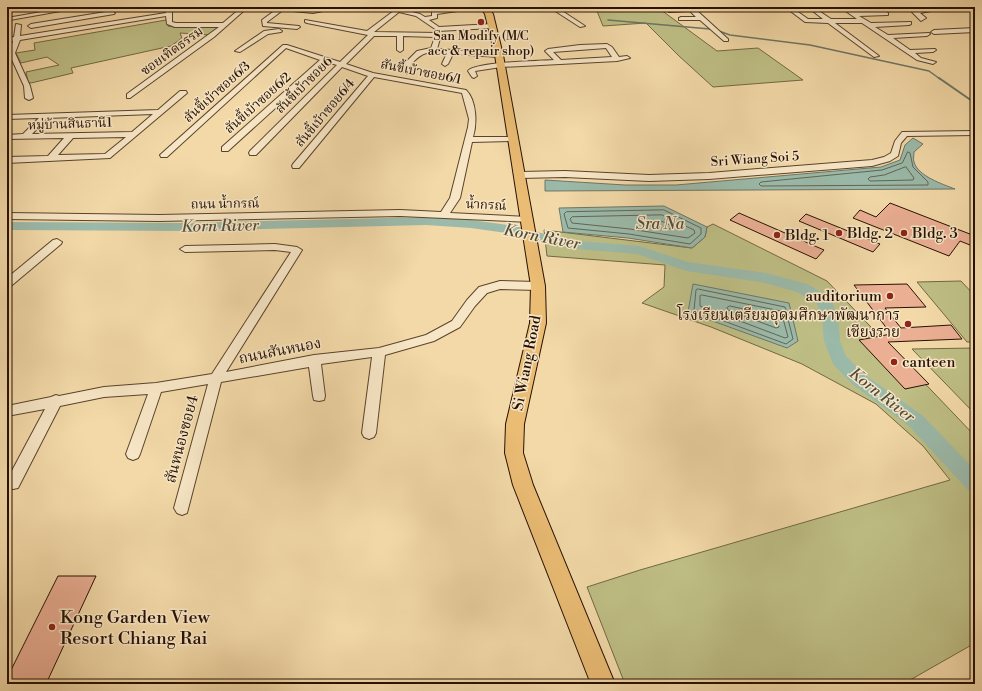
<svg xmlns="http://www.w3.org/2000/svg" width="982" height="691" viewBox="0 0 982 691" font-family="'Libre Bodoni','Noto Serif Thai',serif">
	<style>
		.green { fill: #bebe85; stroke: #726844 }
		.water { fill: #9bbaaa; stroke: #6d7667 }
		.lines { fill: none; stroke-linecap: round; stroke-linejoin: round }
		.shore { stroke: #616656; stroke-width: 1 }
		.stream-far1 { stroke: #6d7667; stroke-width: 1.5 }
		.stream { stroke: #6d7667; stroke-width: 2 }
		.river { fill: #9bbaaa; fill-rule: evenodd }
		.building { fill: #ebaf94; stroke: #271103 }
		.minor-casing { stroke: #5a432c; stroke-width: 2 }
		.major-casing { stroke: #271103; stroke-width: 2 }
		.minor { fill: #f7e6c6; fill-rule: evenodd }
		.major { fill: #eabc74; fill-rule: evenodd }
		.poi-dot { fill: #8f2418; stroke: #f7e6c6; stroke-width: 1.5 }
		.labels { text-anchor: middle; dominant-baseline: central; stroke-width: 3; stroke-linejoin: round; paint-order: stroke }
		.far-poi-label { font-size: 13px; fill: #271103; stroke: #f7e6c6 }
		.far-street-label { font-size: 13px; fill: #271103; stroke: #f7e6c6 }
		.poi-label { font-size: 15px; fill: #271103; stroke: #f7e6c6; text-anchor: start }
		.street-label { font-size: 15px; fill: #271103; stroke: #f7e6c6 }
		.water-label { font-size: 16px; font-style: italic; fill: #504c3d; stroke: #f7e6c6 }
		.near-poi-label { font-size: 18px; fill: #271103; stroke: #f7e6c6; text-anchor: start }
	</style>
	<rect width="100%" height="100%" fill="#f3d9a8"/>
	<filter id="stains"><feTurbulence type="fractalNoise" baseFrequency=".005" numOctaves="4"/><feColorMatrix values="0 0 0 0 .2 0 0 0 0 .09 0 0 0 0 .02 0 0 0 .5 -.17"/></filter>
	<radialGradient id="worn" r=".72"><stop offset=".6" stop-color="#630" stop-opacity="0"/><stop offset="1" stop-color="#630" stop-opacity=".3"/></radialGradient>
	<g class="green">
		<path d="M 591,7 L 657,7 L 717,51 L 758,48 L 803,80 L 713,87 L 679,56 L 646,23 L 603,26 L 597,11 Z"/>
		<path d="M 166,20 L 168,26 L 175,27 L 220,27 L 211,35 L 180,33 L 182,38 L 171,46 L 71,68 L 73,73 L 31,83 L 28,82 L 26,72 L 59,65 L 47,57 L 21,63 L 16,53 L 35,50 L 34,43 Z"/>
		<path d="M 713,224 L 827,281 L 975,436 L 975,643 L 903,684 L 625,684 L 587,587 L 640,570 L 950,480 L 923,446 L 876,404 L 802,364 L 711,327 L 642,303 L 664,287 L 665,265 L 547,256 L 544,230 L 692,248 L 705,237 L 707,227 Z"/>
		<path d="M 961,281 L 975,296 L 975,342 L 967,342 L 917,282 Z"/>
		<path d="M 975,348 L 975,414 L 912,349 Z"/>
	</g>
	<g class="water">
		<path d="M 913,138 L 923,144 L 914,152 C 914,155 913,159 914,162 C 918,176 942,184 955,189 L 545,191 L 545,180 L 625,185 L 676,185 L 881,167 L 900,160 L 905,145 Z"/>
		<path d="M 664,206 L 707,227 L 705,237 L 692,248 L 628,238 L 563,232 L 559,208 Z"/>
		<path d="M 693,284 L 789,303 L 798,341 L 787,348 L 688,312 Z"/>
	</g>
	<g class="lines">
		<g class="shore">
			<path d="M 908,152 L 910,153 L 913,167 L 928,182 L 928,185 L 761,186 L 759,184 L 761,182 L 882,170 L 902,163 Z"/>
			<path d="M 906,167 L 914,178 L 913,180 L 870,181 L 868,179 L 870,177 L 884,175 Z"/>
			<path d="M 664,210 L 701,228 L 701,234 L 690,244 L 629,234 L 568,228 L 564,214 L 566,212 Z"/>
			<path d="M 662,215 L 694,230 L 695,233 L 688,238 L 630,229 L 572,223 L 570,219 L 572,217 Z"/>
			<path d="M 645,221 L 661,221 L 670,225 L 671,228 L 669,229 L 644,225 L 643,223 Z"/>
			<path d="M 698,289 L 785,307 L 793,339 L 786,344 L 694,310 L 696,290 Z"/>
			<path d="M 702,295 L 781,311 L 788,337 L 785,338 L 700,306 L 700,296 Z"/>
			<path d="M 730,306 L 776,316 L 779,327 L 776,328 L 728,310 L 727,308 Z"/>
		</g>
		<g class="stream-far1">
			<path d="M 608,20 L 710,29"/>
			<path d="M 716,30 L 730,35 L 810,45 L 929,71 L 940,79"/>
		</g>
		<path class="stream" d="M 939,78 L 975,103"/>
		<path class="river" d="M 426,217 L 471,220 L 515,226 L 567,240 L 639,246 L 688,262 L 766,273 L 807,284 L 830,297 L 832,301 L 838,319 L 840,341 L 846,356 L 864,374 L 923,416 L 975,470 L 975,493 L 968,490 L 909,426 L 852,384 L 833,364 L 824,341 L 822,319 L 817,304 L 797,292 L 765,283 L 686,271 L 637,254 L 566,248 L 514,234 L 471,228 L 426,225 L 186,231 L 7,230 L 7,222 L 186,223 Z"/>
	</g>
	<g class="building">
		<path d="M 890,203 L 975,236 L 975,247 L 960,241 L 949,256 L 853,218 L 860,210 L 876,217 Z"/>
		<path d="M 739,213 L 824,250 L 816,259 L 730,220 Z"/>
		<path d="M 806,214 L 880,244 L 873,252 L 799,221 Z"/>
		<path d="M 907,284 L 926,307 L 885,308 L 901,328 L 951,325 L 962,339 L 888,342 L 929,384 L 905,389 L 859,340 L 891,334 L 854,285 Z"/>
		<path d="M 58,576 L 96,576 L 46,684 L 7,684 L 7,678 Z"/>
	</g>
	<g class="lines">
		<defs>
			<g id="minor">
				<path d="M 70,7 L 83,7 L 10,20 L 7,18 Z"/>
				<path d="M 166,7 L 172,7 L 172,22 L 176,23 L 223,23 L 242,7 L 248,7 L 214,37 L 130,98 L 127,98 L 127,94 L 219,27 L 175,27 L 167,24 L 166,16 L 20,40 L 15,53 L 30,86 L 33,98 L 29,100 L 25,98 L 24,86 L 9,53 L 13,41 L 7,42 L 7,38 L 14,37 L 16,24 L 21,25 L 20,36 L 166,13 Z"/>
				<path d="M 267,7 L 313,9 L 343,7 L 313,13 L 283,10 L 267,22 L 267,23 L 299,26 L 300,27 L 297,29 L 263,26 L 262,20 L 277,9 Z"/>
				<path d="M 394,7 L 400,7 L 400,9 L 420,14 L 425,17 L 432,16 L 432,12 L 457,9 L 457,11 L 437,14 L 437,18 L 429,20 L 439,27 L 492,24 L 495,26 L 492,28 L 438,31 L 416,16 L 399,12 L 374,32 L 438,33 L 441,35 L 437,49 L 499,53 L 502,55 L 499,57 L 453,54 L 448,64 L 445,66 L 442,64 L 447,53 C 428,52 425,50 411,64 L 413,67 L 409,73 L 407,74 L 404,72 L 407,67 L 404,64 L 417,51 L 431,48 L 435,37 L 403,36 L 403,50 L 400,52 L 397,50 L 397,36 L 374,36 L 346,64 L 373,73 L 466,90 C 477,101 477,124 473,137 L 514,137 L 518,139 L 514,141 L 472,142 L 460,198 L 450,213 L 528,217 L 533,220 L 531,222 L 400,216 L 159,221 L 7,219 L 7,213 L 159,215 L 400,210 L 441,212 L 450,198 L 468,127 L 469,119 L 462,93 L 374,77 L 299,168 L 293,168 L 292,166 L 293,164 L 368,76 L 342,67 L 256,155 L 250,155 L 249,153 L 250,151 L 337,65 L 326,62 L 228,151 L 222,151 L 222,147 L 320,60 L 286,48 L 167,157 L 161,157 L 160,155 L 283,45 L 287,45 L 340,62 L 368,35 L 307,23 L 305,22 L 305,20 L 367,31 L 395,10 Z"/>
				<path d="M 549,7 L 556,7 L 585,26 L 580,27 Z"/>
				<path d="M 686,7 L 694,8 L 728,39 L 728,41 L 724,41 L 700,20 L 679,20 L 679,18 L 681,17 L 696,17 L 690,11 L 669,12 L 666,10 L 669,8 Z"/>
				<path d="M 785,7 L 791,7 L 808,19 L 823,19 L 814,12 L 814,10 L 816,9 L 831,19 L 857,19 L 840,7 L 847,7 L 855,12 L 880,12 L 872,7 L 879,7 L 888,13 L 888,15 L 859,16 L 871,23 L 911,22 L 911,24 L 909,25 L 875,27 L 888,35 L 929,33 L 930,34 L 927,36 L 893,38 L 910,50 L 935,49 L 936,50 L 933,52 L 915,53 L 921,58 L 936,62 L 933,64 L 917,60 L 862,23 L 835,23 L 879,56 L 874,57 L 828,23 L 805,22 Z"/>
				<path d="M 939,7 L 953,7 L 920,13 L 926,18 L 921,21 L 912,12 Z"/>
				<path d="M 112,11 L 115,13 L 114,14 L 31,28 L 28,26 L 31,24 Z"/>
				<path d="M 975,28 L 975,32 L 934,34 L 931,32 L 934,30 Z"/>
				<path d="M 279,29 L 282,31 L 281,32 L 268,34 L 240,52 L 235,51 L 264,31 Z"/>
				<path d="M 607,44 L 612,47 L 619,57 L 627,56 L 630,58 L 617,61 L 501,67 L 475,71 L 477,76 L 474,78 L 472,77 L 468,71 C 475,62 539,61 554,60 L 545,51 L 548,49 L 580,45 ZM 606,48 L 612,57 L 561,60 L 553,52 Z"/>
				<path d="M 180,91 L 186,91 L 187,93 L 110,158 L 7,163 L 7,157 L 48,156 L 64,138 L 7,139 L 7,135 L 23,134 L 39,118 L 7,119 L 7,115 L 158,110 ZM 153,114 L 132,132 L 32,134 L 47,118 ZM 126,137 L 105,154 L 58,155 L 73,138 Z"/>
				<path d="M 975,131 L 975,135 L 907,136 L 901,143 L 898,156 L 890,161 L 872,166 L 709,179 L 649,181 L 565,177 L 520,178 L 516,175 L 520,172 L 565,171 L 649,175 L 709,173 L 872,160 L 884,157 L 891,153 L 895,141 L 902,132 Z"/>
				<path d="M 57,239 L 62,242 L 61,244 L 11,286 L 7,288 L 7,278 L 53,240 Z"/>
				<path d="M 275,244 L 297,247 L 302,250 L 226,372 L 314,355 L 379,348 L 426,335 L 452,321 L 467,300 L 479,287 L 500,281 L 538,282 L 542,284 L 543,286 L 542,288 L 538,290 L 500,289 L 487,293 L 475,306 L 460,327 L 434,341 L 385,355 L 376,433 L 374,437 L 369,439 L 364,437 L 362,433 L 372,357 L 321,364 L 325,396 L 324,400 L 319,401 L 314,400 L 313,396 L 309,367 L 221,382 L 187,513 L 182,515 L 177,513 L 174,508 L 208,384 L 161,392 L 140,454 L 138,458 L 133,460 L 128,458 L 126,454 L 148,394 L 104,397 L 60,406 L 18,488 L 13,489 L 8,488 L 7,480 L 45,409 L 7,416 L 7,406 L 51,397 L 56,395 L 59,396 L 104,387 L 156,383 L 212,374 L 291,252 L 275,250 L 185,252 L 180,249 L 185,246 Z"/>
			</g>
			<path id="major" d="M 480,7 L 488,7 L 493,14 L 503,55 L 545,286 L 546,323 L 524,424 L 523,453 L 533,485 L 615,684 L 591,684 L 513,485 L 505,453 L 506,424 L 530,323 L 531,286 L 495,55 L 485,14 Z"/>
		</defs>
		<use href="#minor" class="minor-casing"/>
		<use href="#major" class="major-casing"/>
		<use href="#minor" class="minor"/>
		<use href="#major" class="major"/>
	</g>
	<g class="poi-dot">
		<circle cx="481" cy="22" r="4"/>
		<circle cx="839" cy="233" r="4"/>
		<circle cx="904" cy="233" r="4"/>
		<circle cx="777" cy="235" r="4"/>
		<circle cx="890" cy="296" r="4"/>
		<circle cx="908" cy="324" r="4"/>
		<circle cx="894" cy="362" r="4"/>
		<circle cx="52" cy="627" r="4"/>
	</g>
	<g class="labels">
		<g class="far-poi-label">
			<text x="481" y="36">San Modify (M/C<tspan x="481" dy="15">acc &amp; repair shop)</tspan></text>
		</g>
		<g class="far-street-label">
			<text transform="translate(172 51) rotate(-36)">ซอยเทิดธรรม</text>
			<text transform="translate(421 72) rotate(11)">สันขี้เบ้าซอย6/1</text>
			<text transform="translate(304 85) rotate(-45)">สันขี้เบ้าซอย6</text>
			<text transform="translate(217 92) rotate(-42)">สันขี้เบ้าซอย6/3</text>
			<text transform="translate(258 103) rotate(-42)">สันขี้เบ้าซอย6/2</text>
			<text transform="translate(325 113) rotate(-50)">สันขี้เบ้าซอย6/4</text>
			<text transform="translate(70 124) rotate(-2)">หมู่บ้านสินธานี1</text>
			<text transform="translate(755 159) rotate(-4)">Sri Wiang Soi 5</text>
			<text transform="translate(225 204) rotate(-1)">ถนน น้ำกรณ์</text>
			<text transform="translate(486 205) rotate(3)">น้ำกรณ์</text>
		</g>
		<g class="poi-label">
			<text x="847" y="233">Bldg. 2</text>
			<text x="912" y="233">Bldg. 3</text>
			<text x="785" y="235">Bldg. 1</text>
			<text x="882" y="296" text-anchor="end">auditorium</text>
			<text x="900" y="315" text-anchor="end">โรงเรียนเตรียมอุดมศึกษาพัฒนาการ<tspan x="900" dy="17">เชียงราย</tspan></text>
			<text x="902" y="362">canteen</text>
		</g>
		<g class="street-label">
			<text transform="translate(280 351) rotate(-11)">ถนนสันหนอง</text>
			<text transform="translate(527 363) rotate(-79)">Si Wiang Road</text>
			<text transform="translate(182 439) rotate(-75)">สันหนองซอย4</text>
		</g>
		<g class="water-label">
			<text x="660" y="224">Sra Na</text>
			<text transform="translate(220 226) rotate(-1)">Korn River</text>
			<text transform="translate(542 237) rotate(11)">Korn River</text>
			<text transform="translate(882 395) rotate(38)">Korn River</text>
		</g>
		<g class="near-poi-label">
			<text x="60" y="617">Kong Garden View<tspan x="60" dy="21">Resort Chiang Rai</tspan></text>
		</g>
	</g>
	<rect width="982" height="691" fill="none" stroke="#f3d9a8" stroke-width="24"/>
	<rect x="8" y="8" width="966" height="675" fill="none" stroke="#271103" stroke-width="2"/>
	<rect x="12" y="12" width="958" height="667" fill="none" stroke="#271103"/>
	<rect width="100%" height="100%" filter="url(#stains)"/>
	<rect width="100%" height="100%" fill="url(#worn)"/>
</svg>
